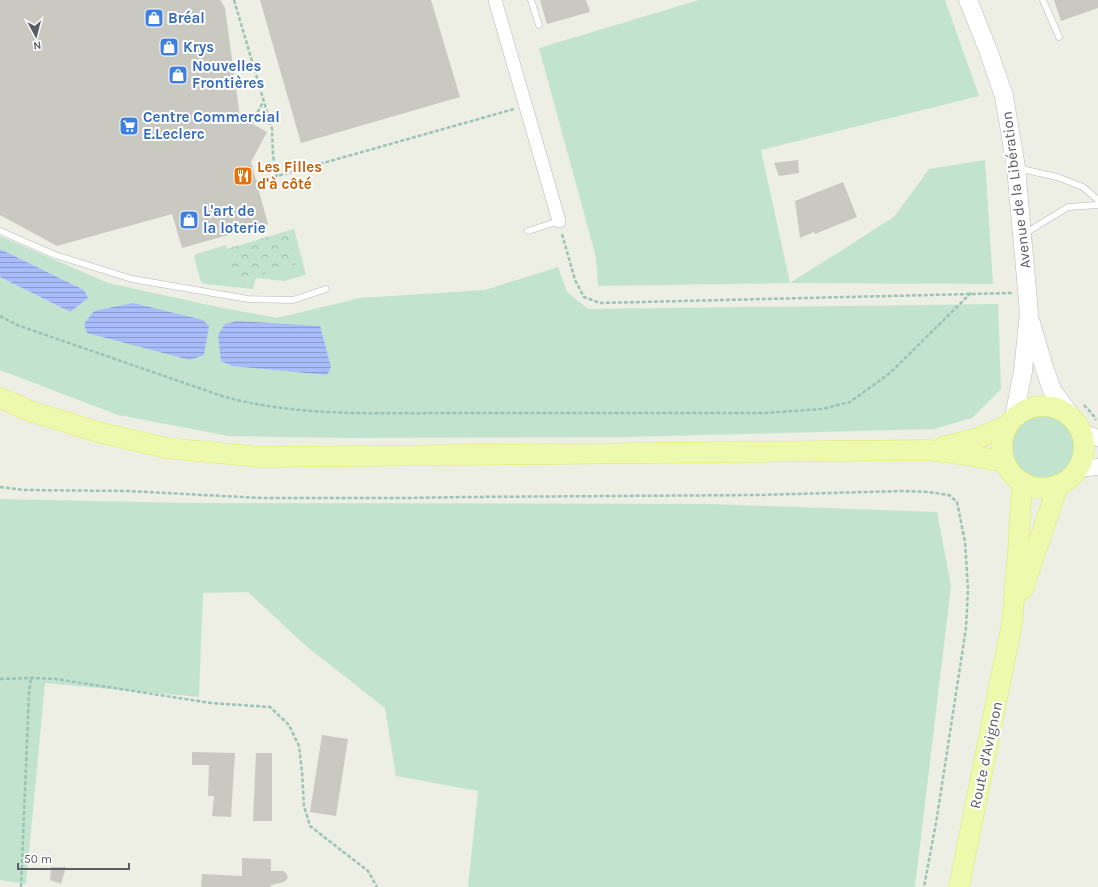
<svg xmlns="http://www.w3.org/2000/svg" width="1098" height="887" viewBox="0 0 1098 887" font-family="Karla,sans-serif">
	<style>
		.green { fill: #c2e4ce }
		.forest { fill: url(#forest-crowns) }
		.water { fill: url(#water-rules) }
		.building { fill: #c9c9c1 }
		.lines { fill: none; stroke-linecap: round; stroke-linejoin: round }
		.service-casing { stroke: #b7b7bd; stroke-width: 7 }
		.minor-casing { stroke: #b7b7bd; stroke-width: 14 }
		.tertiary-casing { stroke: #b7b7bd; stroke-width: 17 }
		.secondary-casing { stroke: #babac1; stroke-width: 19 }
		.primary-casing { stroke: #e1e962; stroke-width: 21 }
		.path { stroke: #9cc4b5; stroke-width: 2.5; stroke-dasharray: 4 2; stroke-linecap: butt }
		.service { stroke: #fff; stroke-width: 6 }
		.minor { stroke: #fff; stroke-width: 13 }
		.tertiary { stroke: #fff; stroke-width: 16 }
		.secondary { stroke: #fff; stroke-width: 18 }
		.primary { stroke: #edfaad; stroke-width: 20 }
		.labels { text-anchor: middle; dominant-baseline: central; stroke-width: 4; stroke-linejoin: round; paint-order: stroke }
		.shop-label { font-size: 15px; font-weight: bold; fill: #366cbe; stroke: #fff; text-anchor: start }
		.food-label { font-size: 15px; font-weight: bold; fill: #c56008; stroke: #fff; text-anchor: start }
		.street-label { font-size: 15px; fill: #5c5d64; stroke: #fff }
	</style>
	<defs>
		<pattern id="forest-crowns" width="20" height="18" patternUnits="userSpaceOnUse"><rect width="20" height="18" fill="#c2e4ce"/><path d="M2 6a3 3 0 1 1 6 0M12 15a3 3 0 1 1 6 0" fill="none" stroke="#a1bcab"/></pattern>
		<pattern id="water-rules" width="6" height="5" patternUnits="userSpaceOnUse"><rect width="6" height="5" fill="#a8bbfa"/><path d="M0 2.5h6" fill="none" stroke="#8c9bce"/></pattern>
	</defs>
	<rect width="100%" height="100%" fill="#edeee4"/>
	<g class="green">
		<path d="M 699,0 L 945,0 L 979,96 L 761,150 L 790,283 L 894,217 L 929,169 L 985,160 L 993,284 L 790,283 L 598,286 L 596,257 L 539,48 Z"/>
		<path d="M 294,229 L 306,275 L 284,281 L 256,278 L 253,289 L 205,284 L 201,282 L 194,257 L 196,254 L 226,245 L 236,282 L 295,264 L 287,231 Z"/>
		<path d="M 0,236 L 108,283 L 218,307 L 277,318 L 360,298 L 485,290 L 558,267 L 567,292 L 588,309 L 998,304 L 1001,389 L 972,418 L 934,429 L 626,437 L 346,438 L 229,436 L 118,415 L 0,370 L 0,277 L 69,312 L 84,290 L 0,249 Z"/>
		<circle cx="1043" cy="447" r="31"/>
		<path d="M 0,499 L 188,503 L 711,504 L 937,512 L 951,586 L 915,887 L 468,887 L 478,791 L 396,776 L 385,708 L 306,646 L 248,592 L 203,593 L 199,697 L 45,683 L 26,884 L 0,880 Z"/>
	</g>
	<path class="forest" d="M 287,231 L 297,264 L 236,282 L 226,249 Z"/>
	<g class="water">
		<path d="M 0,249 L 84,290 L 88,298 L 70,312 L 0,277 Z"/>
		<path d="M 133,303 L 203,320 L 209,326 L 204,355 L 190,360 L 87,333 L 84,324 L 94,311 Z"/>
		<path d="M 237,321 L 320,326 L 331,367 L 327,375 L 232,366 L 221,361 L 218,335 L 225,324 Z"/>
	</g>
	<g class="building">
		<path d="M 0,0 L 220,0 L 225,8 L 240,117 L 267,132 L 251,162 L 268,224 L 182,248 L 172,214 L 57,246 L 0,215 Z"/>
		<path d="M 260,0 L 431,0 L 460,97 L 301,143 Z"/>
		<path d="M 540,0 L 586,0 L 590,12 L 547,24 Z"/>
		<path d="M 1054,0 L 1098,0 L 1098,8 L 1061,21 Z"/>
		<path d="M 798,160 L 799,173 L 779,176 L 774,163 Z"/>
		<path d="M 843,182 L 857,217 L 815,234 L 814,232 L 800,238 L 795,201 Z"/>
		<path d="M 322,735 L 348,739 L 336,816 L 310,812 Z"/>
		<path d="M 192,752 L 235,753 L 231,817 L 212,816 L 214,796 L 208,796 L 209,765 L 192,765 Z"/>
		<path d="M 256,753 L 272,753 L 272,821 L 253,821 Z"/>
		<path d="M 242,858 L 271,859 L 271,871 L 283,871 L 286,873 L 288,878 L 284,882 L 271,885 L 271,887 L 201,887 L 202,874 L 242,876 Z"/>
		<path d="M 51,867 L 66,867 L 61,884 L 50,880 Z"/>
	</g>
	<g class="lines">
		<defs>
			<g id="service">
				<path d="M 531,0 L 539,25"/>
				<path d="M 1043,0 L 1059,37"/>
				<path d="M 1017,168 L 1057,177 L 1083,187 L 1098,200"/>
				<path d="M 0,231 L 55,255 L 132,279 L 248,299 L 293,300 L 326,289"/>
				<path d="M 528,231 L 559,221"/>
				<path d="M 1024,234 L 1068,207 L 1098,205"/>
			</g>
			<path id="minor" d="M 495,0 L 559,221"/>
			<g id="tertiary">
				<path d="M 1082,432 L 1098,438"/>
				<path d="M 1078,469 L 1098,467"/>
			</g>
			<g id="secondary">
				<path d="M 968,0 L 988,50 L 1004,96 L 1016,167 L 1029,313 L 1023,371 L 1014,417"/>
				<path d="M 1031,323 L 1044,367 L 1052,390 L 1071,416"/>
			</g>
			<g id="primary">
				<path d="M 0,398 L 30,411 L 98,432 L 166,448 L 261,457 L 929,450 L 968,455 L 1004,462"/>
				<circle cx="1043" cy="447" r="41"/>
				<path d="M 943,447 L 978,438 L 1007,426"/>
				<path d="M 1023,589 L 1058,485"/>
				<path d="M 959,887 L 1012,623 L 1018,553 L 1022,483"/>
			</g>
		</defs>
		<use href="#service" class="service-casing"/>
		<use href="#minor" class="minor-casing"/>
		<use href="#tertiary" class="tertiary-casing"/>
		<use href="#secondary" class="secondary-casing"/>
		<use href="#primary" class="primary-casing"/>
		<g class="path">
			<path d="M 234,0 L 272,129 L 273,156 L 277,176"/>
			<path d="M 252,123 L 263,102"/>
			<path d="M 256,182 L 514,109"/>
			<path d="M 562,234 L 575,280 L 584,297 L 600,303 L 1012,293"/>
			<path d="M 0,316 L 17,325 L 222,396 C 295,417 377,413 453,413 C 557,413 660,413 764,413 L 822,409 L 850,402 L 890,373 L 971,293"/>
			<path d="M 1084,405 L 1093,415 L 1096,420"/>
			<path d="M 0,487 L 24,490 L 128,491 L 261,498 L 406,498 L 467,497 L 758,495 L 901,491 L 928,492 L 949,495 L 957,502 L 965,542 L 968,589 L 966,628 L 937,817 L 924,887"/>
			<path d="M 0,679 L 31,678 L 56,679 L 211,703 L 270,707 L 289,725 L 299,746 L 302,772 L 304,806 L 310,826 L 368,871 L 377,887"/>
			<path d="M 21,887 L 29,693 L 31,678"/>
		</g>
		<use href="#service" class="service"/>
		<use href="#minor" class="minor"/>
		<use href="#tertiary" class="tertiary"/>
		<use href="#secondary" class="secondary"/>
		<use href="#primary" class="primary"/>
	</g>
	<defs>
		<symbol id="shop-square" viewBox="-11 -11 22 22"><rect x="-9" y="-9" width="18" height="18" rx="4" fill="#3f7fe0" stroke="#fff"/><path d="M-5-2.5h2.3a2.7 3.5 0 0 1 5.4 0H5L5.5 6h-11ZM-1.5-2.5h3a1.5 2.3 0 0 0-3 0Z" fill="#fff"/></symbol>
		<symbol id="supermarket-square" viewBox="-11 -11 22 22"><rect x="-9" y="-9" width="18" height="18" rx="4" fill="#3f7fe0" stroke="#fff"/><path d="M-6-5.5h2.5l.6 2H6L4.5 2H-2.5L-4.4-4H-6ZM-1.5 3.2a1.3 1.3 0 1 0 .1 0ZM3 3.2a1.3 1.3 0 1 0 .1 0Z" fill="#fff"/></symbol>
		<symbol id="restaurant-square" viewBox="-11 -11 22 22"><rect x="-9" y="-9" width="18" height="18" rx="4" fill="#e8710a" stroke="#fff"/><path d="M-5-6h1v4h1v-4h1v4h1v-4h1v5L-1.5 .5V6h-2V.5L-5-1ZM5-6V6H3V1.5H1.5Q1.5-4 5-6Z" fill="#fff"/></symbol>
	</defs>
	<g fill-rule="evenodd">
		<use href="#shop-square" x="143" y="7" width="22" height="22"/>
		<use href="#shop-square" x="158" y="36" width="22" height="22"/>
		<use href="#shop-square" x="167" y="64" width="22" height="22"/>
		<use href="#supermarket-square" x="118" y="115" width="22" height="22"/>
		<use href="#restaurant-square" x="232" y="165" width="22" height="22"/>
		<use href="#shop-square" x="178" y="209" width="22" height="22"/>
	</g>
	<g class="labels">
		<g class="shop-label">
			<text x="168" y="18">Bréal</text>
			<text x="183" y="47">Krys</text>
			<text x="192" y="66">Nouvelles<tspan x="192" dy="17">Frontières</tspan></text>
			<text x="143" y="117">Centre Commercial<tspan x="143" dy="17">E.Leclerc</tspan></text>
			<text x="203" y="211">L'art de<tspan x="203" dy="17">la loterie</tspan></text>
		</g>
		<g class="food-label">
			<text x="257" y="167">Les Filles<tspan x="257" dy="17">d'à côté</tspan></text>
		</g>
		<g class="street-label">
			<text transform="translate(1016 190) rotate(-97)">Avenue de la Libération</text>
			<text transform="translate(986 755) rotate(-78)">Route d'Avignon</text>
		</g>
	</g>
	<g transform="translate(36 36) rotate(173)" stroke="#ffffff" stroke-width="3" paint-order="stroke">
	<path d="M0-3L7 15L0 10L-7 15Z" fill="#5c5d64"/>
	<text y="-6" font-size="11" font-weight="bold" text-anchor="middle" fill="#5c5d64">N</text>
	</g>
	<path d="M18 863v6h111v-6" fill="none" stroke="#5c5d64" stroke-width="2"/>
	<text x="24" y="863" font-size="12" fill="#5c5d64" stroke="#ffffff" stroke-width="3" paint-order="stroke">50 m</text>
</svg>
